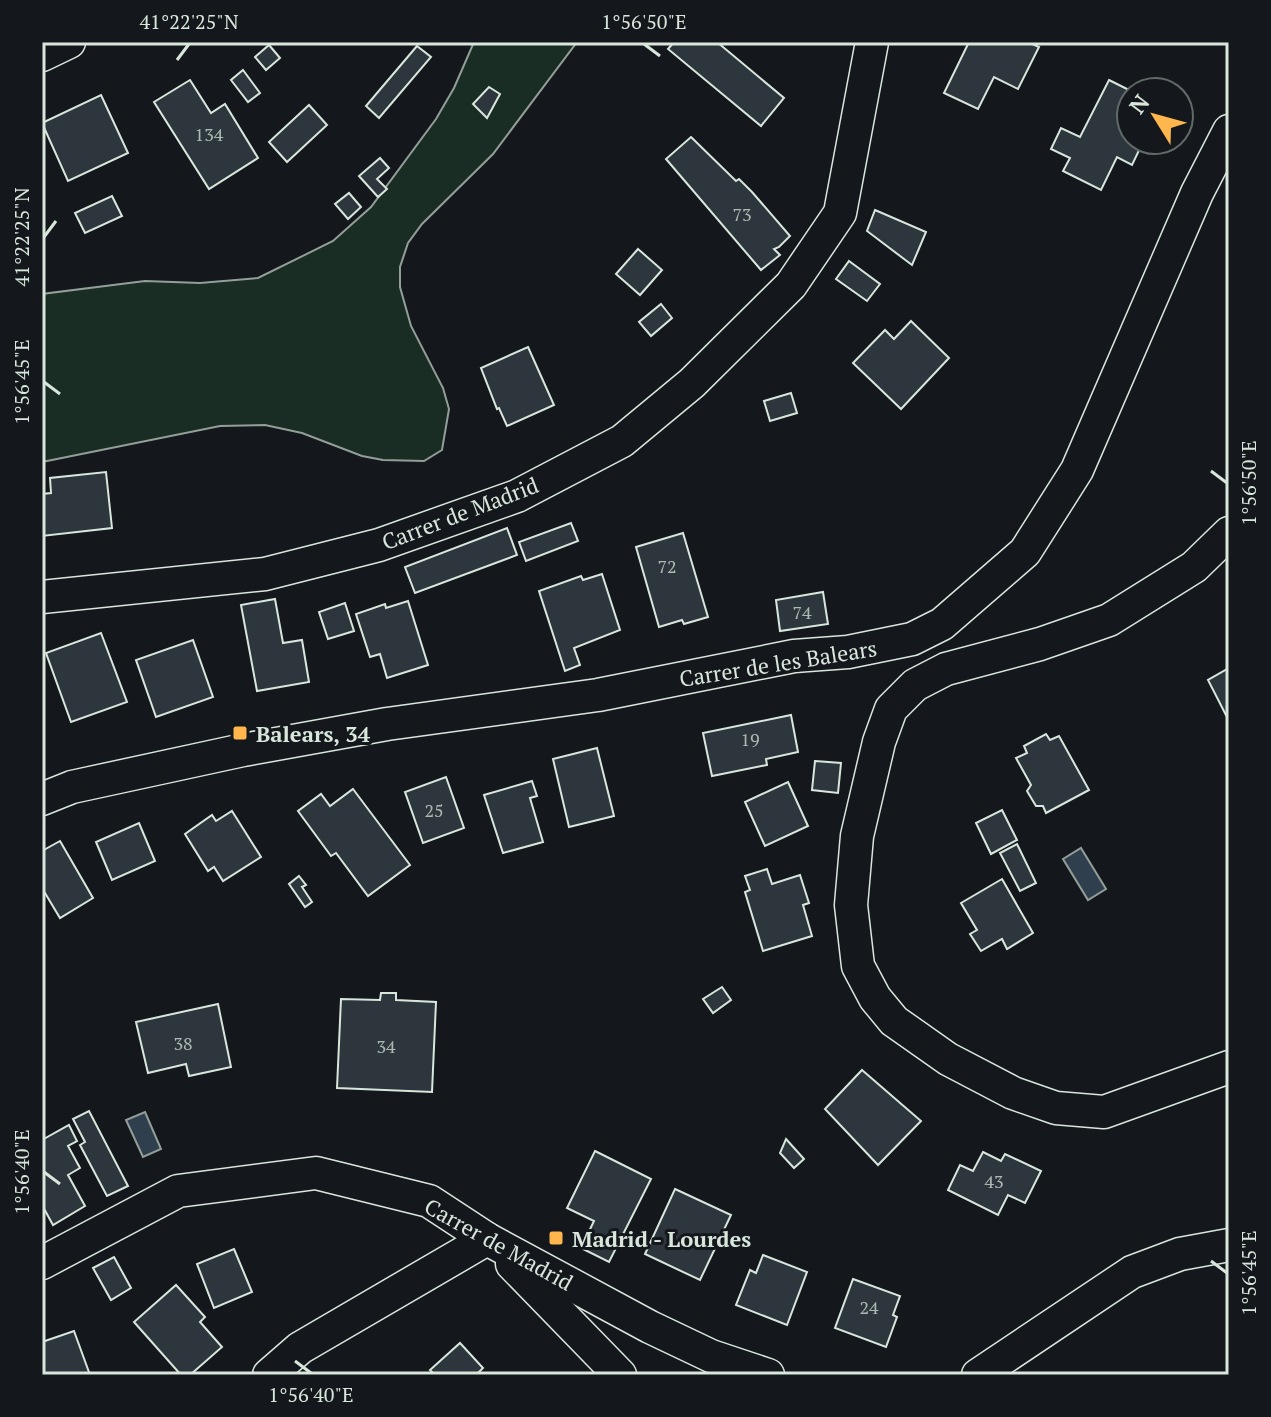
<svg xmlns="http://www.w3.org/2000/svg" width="1271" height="1417" viewBox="0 0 1271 1417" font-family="'PT Serif',serif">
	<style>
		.green { fill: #1a2d24; stroke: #939e99; stroke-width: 2 }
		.water { fill: #2f3f4d; stroke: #939e99; stroke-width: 2 }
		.building { fill: #2c363c; stroke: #d8e6dc; stroke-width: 2 }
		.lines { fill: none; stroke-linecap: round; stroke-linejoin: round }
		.street-casing { stroke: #d8e6dc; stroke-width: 35 }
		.street { stroke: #14181c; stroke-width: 32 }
		.ticks { fill: none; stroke: #d8e6dc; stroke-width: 3 }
		.poi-dot { fill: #ffb74d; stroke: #14181c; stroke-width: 3 }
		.labels { text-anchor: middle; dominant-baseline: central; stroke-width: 6; stroke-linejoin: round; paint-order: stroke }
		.number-label { font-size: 18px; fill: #adbab4 }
		.street-label { font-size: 22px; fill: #d8e6dc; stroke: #14181c }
		.poi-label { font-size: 22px; font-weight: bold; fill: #d8e6dc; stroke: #14181c; text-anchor: start }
		.neatline { fill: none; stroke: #d8e6dc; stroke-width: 3 }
		.ticks-label { font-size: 20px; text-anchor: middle; fill: #d8e6dc }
	</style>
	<rect width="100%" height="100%" fill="#14181c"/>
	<path class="green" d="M 474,42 L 577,42 L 493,154 L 422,224 L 408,243 L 400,267 L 400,287 L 411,326 L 443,388 L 449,409 L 442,450 L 424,461 L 383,460 L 362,456 L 302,433 L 265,425 L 220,426 L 42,462 L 42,294 L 145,281 L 200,283 L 258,278 L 333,241 L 371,207 L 436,119 L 454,88 Z"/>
	<g class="water">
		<path d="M 1081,848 L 1106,889 L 1088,900 L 1063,859 Z"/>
		<path d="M 145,1112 L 161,1149 L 143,1157 L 126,1120 Z"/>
	</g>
	<g class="building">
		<path d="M 674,42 L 717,42 L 784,98 L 761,126 L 668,49 Z"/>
		<path d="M 969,42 L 1028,42 L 1039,47 L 1018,89 L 994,77 L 978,109 L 944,93 Z"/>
		<path d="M 269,45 L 280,58 L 266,70 L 255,57 Z"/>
		<path d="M 417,46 L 431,57 L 379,118 L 366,106 Z"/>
		<path d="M 243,70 L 260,93 L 248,102 L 231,80 Z"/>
		<path d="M 190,80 L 211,113 L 225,104 L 258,158 L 209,189 L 154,102 Z"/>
		<path d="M 1109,80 L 1133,92 L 1131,92 L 1131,140 L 1144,140 L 1132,165 L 1117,157 L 1101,190 L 1063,171 L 1070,158 L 1051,149 L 1061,128 L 1080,137 Z"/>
		<path d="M 489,87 L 500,94 L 487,118 L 473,104 Z"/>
		<path d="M 101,95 L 128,153 L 68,181 L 42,123 Z"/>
		<path d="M 309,105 L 327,125 L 287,162 L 269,142 Z"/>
		<path d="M 691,137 L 736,181 L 739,179 L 752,192 L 790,236 L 779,247 L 774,249 L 780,255 L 761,270 L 666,159 Z"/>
		<path d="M 380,158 L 389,168 L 377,179 L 387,189 L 378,197 L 359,176 Z"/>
		<path d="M 349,193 L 361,207 L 348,219 L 335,204 Z"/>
		<path d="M 112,196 L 122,216 L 85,233 L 75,213 Z"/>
		<path d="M 875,210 L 926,232 L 912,265 L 867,231 Z"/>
		<path d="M 638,249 L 662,270 L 640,295 L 616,274 Z"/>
		<path d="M 849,261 L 880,284 L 867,301 L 836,279 Z"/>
		<path d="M 661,304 L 672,318 L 651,336 L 639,322 Z"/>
		<path d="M 911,321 L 949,358 L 901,409 L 853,363 L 885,330 L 894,339 Z"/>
		<path d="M 528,347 L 554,405 L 507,426 L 499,408 L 497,409 L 481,368 Z"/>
		<path d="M 791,393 L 797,413 L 770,421 L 764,401 Z"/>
		<path d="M 106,472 L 112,528 L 42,536 L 42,494 L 51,493 L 50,478 Z"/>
		<path d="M 571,523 L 578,541 L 526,561 L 519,542 Z"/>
		<path d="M 507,528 L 517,555 L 415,593 L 405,567 Z"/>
		<path d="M 683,533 L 708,617 L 684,624 L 682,620 L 659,627 L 636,547 Z"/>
		<path d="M 602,574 L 620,630 L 574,648 L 580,665 L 565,671 L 539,591 L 581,576 L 583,580 Z"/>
		<path d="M 823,592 L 828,624 L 780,631 L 776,600 Z"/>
		<path d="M 275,599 L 283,643 L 302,640 L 309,682 L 257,691 L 241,605 Z"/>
		<path d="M 408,601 L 428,665 L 387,678 L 380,654 L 370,657 L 356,614 L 385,604 L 386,608 Z"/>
		<path d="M 345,603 L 354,631 L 328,639 L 319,612 Z"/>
		<path d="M 101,633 L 127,702 L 71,722 L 46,653 Z"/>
		<path d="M 193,640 L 213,697 L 156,717 L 136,660 Z"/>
		<path d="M 1229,668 L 1229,721 L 1208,680 Z"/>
		<path d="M 791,715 L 798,752 L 766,759 L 767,765 L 712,776 L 703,733 Z"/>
		<path d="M 1046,734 L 1050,740 L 1059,736 L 1089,790 L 1046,813 L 1043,806 L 1036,806 L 1027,791 L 1031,785 L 1016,758 L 1027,753 L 1024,746 Z"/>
		<path d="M 597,748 L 614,816 L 569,827 L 553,759 Z"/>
		<path d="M 815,761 L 841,763 L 838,793 L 812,790 Z"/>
		<path d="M 446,777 L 464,828 L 423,843 L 405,792 Z"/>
		<path d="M 532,781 L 537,796 L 530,798 L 543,842 L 503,853 L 484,795 Z"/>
		<path d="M 788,782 L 808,826 L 765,846 L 745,802 Z"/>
		<path d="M 353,789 L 410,865 L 368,896 L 336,853 L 331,856 L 298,811 L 321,794 L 330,806 Z"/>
		<path d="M 1002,810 L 1017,840 L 991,854 L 976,823 Z"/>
		<path d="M 232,811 L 261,857 L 223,881 L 214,867 L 208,871 L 185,834 L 212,815 L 216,821 Z"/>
		<path d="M 139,823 L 155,861 L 112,880 L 96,842 Z"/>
		<path d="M 60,841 L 93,898 L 60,918 L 42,888 L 42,851 Z"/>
		<path d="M 1017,844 L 1036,883 L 1020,891 L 1000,853 Z"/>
		<path d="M 767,869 L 772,884 L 800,875 L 809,903 L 803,905 L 812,936 L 763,951 L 745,892 L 750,890 L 745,876 Z"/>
		<path d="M 299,876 L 306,885 L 302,887 L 312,902 L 305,907 L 289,884 Z"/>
		<path d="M 1002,879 L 1033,933 L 1007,949 L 1002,939 L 981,951 L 970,934 L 977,930 L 961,903 Z"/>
		<path d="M 722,987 L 731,1000 L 713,1013 L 703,999 Z"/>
		<path d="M 381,993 L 396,993 L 396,1000 L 436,1002 L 432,1092 L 337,1088 L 341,999 L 380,1000 Z"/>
		<path d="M 218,1004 L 231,1067 L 189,1076 L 186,1064 L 148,1073 L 136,1022 Z"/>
		<path d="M 862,1070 L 921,1121 L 878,1165 L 825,1109 Z"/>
		<path d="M 89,1111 L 128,1186 L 107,1196 L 80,1145 L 85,1142 L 73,1119 Z"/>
		<path d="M 69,1125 L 77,1141 L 68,1146 L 80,1168 L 68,1175 L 85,1206 L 53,1225 L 42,1205 L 42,1140 Z"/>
		<path d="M 786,1139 L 804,1159 L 794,1168 L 780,1153 Z"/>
		<path d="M 595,1151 L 651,1179 L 609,1262 L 581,1248 L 594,1221 L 567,1208 Z"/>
		<path d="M 983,1152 L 1001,1161 L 1005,1154 L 1041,1171 L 1025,1203 L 1008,1195 L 998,1215 L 948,1190 L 960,1165 L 973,1171 Z"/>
		<path d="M 675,1189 L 731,1215 L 700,1280 L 645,1254 Z"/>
		<path d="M 234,1249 L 252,1292 L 214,1308 L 197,1264 Z"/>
		<path d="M 763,1255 L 807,1272 L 787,1325 L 736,1305 L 750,1270 L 756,1273 Z"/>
		<path d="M 114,1257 L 131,1288 L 111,1300 L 93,1268 Z"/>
		<path d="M 853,1279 L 900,1296 L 893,1315 L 897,1317 L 886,1347 L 835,1328 Z"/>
		<path d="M 176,1285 L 205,1317 L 200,1322 L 222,1347 L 190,1375 L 181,1375 L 134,1322 Z"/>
		<path d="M 74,1331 L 90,1375 L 42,1375 L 42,1342 Z"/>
		<path d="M 460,1343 L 483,1368 L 476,1375 L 435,1375 L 430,1370 Z"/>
	</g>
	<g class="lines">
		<defs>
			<g id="street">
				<path d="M 42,55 L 69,42"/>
				<path d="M 1229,533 L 1194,567 L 1109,620 L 1040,644 L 946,669 L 915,685 L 891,709 L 879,742 L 857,836 L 851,905 L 858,966 L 875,998 L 894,1021 L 948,1059 L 1013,1093 L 1056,1108 L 1104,1112 L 1229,1067"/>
				<path d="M 42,597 L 265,574 L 379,545 L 517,496 L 622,441 L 692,383 L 791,285 L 840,213 L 872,42"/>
				<path d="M 42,799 L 72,787 L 243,750 L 387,724 L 598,695 L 794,656 L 848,652 L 912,639 L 942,624 L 1025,552 L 1077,470 L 1197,193 L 1229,131"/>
				<path d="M 42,1263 L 178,1191 L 316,1173 L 429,1201 L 487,1239 L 650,1327 L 711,1356 L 768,1375"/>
				<path d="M 512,1264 L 620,1375"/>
				<path d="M 269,1375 L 300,1348 L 487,1239"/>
				<path d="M 978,1375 L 1132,1272 L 1180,1254 L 1229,1245"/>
			</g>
		</defs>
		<use href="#street" class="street-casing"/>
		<use href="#street" class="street"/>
	</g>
	<path class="ticks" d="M 644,44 L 660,56M 177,60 L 189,44M 44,237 L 56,221M 44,382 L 60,394M 1211,471 L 1227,483M 44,1172 L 60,1184M 1211,1261 L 1227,1273M 295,1361 L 311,1373"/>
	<g class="poi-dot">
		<rect x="232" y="725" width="16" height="16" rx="4"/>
		<rect x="548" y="1230" width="16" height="16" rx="4"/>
	</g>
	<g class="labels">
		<g class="number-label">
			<text x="209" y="134">134</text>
			<text x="742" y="214">73</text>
			<text x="667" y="566">72</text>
			<text x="802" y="612">74</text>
			<text x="750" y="739">19</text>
			<text x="434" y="810">25</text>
			<text x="183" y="1043">38</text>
			<text x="386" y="1046">34</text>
			<text x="994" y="1181">43</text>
			<text x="869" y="1307">24</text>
		</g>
		<g class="street-label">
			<text transform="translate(460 513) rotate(-21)">Carrer de Madrid</text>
			<text transform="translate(778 663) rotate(-9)">Carrer de les Balears</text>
			<text transform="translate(499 1244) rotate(29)">Carrer de Madrid</text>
		</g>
		<g class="poi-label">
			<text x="256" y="733">Balears, 34</text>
			<text x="572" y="1238">Madrid - Lourdes</text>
		</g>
	</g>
	<rect width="1271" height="1417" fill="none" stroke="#14181c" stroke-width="88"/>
	<g transform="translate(1155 116) rotate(307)"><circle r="38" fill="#14181c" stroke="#626a69" stroke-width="2"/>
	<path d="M0-6L14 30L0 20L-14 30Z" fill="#ffb74d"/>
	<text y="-12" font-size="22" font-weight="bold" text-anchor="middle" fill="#d8e6dc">N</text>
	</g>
	<rect x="44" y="44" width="1183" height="1329" class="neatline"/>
	<g class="ticks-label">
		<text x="189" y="29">41°22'25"N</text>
		<text x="644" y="29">1°56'50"E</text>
		<text transform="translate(22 237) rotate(-90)" y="7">41°22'25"N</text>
		<text transform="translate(22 382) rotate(-90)" y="7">1°56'45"E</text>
		<text transform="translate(1249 483) rotate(-90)" y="7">1°56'50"E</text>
		<text transform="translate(22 1172) rotate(-90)" y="7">1°56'40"E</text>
		<text transform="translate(1249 1273) rotate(-90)" y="7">1°56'45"E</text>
		<text x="311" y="1402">1°56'40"E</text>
	</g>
</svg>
